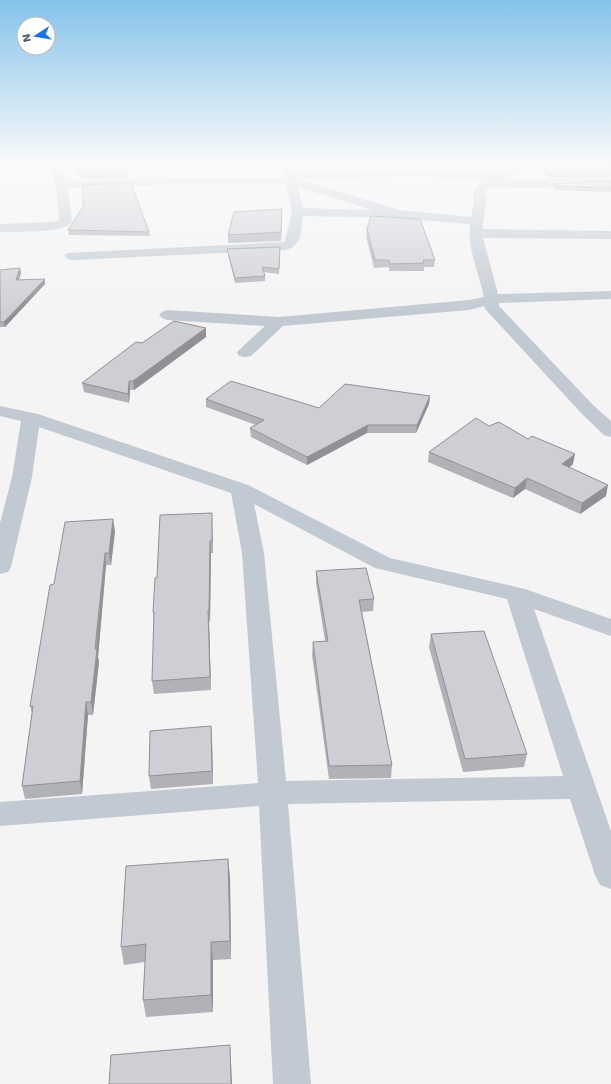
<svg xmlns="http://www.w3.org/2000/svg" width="611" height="1084" viewBox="0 0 611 1084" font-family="'Work Sans',sans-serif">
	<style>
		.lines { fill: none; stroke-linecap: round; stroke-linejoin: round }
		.minor { fill: #c1cad2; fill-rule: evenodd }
		.wall { fill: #b0b2b7 }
		.shaded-wall { fill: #909195 }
		.building { fill: #cdcfd5; stroke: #909195 }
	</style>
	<rect width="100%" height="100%" fill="#f5f3f3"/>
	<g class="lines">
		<g class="minor">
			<path d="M 51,164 L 61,164 L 62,170 L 66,181 L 175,178 L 286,178 L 278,164 L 288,164 L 295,173 L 420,170 L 495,174 L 508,169 L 512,164 L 523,164 L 516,173 L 502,180 L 611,178 L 611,184 L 532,188 L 489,187 L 485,192 L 486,203 L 482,229 L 611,231 L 611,239 L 483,238 L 498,294 L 611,291 L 611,299 L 499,303 L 499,306 L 594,406 L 611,421 L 611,437 L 604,435 L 582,414 L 486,310 L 484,306 L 469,310 L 283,326 L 251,356 L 245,357 L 239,356 L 237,352 L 265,326 L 167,320 L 162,318 L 159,315 L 162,312 L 167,310 L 279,317 L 469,300 L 484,297 C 479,273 467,249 470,224 L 399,218 L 303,216 C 301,230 302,246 286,250 L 72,260 L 67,259 L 65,256 L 67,253 L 283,242 L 285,241 L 292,212 L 286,184 L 175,184 L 68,188 L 72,222 C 64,234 15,231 0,232 L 0,224 L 53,222 L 59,220 L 56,185 L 50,170 ZM 420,176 L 482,180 L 473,192 L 474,203 L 471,217 L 400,210 L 298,179 ZM 298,187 L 372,210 L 303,208 Z"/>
			<path d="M 0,406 L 38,414 L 248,485 L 390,558 L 525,589 L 611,619 L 611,636 L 534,609 L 611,831 L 611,889 L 600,885 L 595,875 L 570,799 L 288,804 L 311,1084 L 273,1084 L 259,806 L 0,826 L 0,802 L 258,783 L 242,553 L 231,493 L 39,427 L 32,477 L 11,567 L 8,572 L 0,574 L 0,523 L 12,477 L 21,421 L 0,416 ZM 254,504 L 375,568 L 507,599 L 563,776 L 286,781 L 264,553 Z"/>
		</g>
	</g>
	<g class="wall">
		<path d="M 74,164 L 123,164 L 127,174 L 127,178 L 82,179 Z"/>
		<path d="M 541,164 L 611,164 L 611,177 L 548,178 Z"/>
		<path d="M 611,181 L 611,192 L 553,190 L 553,184 Z"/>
		<path d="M 282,209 L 281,241 L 228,243 L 228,235 Z"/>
		<path d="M 367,229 L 435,260 L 434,267 L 424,267 L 424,271 L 389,271 L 389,267 L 374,268 L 366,236 Z"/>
		<path d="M 68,230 L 149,232 L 150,236 L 69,235 Z"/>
		<path d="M 280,247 L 279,274 L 263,272 L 265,276 L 265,281 L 235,283 L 228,254 L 227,249 Z"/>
		<path d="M 20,268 L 21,273 L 19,280 L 45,284 L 5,327 L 0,327 L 0,270 Z"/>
		<path d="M 206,328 L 206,337 L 134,390 L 130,390 L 129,403 L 84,392 L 82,383 L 142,343 Z"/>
		<path d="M 430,396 L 429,404 L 416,433 L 367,433 L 307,465 L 251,437 L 250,428 L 256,425 L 206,407 L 206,399 L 319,408 Z"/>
		<path d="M 489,426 L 528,439 L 573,464 L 569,467 L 606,496 L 580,514 L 525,489 L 513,498 L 428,462 L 429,452 Z"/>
		<path d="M 212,513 L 213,553 L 211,553 L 210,622 L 209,622 L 211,690 L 154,694 L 152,681 L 154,622 L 153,612 Z"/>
		<path d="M 115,531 L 111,565 L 106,565 L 98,657 L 99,662 L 93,715 L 88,715 L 82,794 L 25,799 L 22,786 L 32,713 L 30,706 L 54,584 Z"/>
		<path d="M 316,571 L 374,599 L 373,611 L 362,612 L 392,765 L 391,778 L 329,779 L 312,655 L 313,642 L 325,641 L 316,583 Z"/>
		<path d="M 431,634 L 527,754 L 524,767 L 463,772 L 429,647 Z"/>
		<path d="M 211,726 L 212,739 L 213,784 L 151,789 L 149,776 Z"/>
		<path d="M 228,859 L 230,877 L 231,959 L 213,960 L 213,1012 L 146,1017 L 143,1000 L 145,962 L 124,965 L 121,947 Z"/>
	</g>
	<g class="shaded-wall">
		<path d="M 282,209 L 282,217 L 281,241 L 281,232 Z"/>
		<path d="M 20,268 L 21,273 L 17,285 L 16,280 Z"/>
		<path d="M 45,279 L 45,284 L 5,327 L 4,322 Z"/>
		<path d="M 206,328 L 206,337 L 134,390 L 133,381 Z"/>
		<path d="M 129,381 L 130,390 L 129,403 L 128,394 Z"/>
		<path d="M 430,396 L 429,404 L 416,433 L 417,425 Z"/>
		<path d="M 368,425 L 367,433 L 307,465 L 307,457 Z"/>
		<path d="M 575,454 L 573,464 L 561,475 L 562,464 Z"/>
		<path d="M 527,478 L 525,489 L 513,498 L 515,488 Z"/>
		<path d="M 608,485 L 606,496 L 580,514 L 582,503 Z"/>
		<path d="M 212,513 L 212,525 L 213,553 L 212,541 Z"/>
		<path d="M 113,519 L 115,531 L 111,565 L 109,553 Z"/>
		<path d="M 210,541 L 211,553 L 210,622 L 209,610 Z"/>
		<path d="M 105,553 L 106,565 L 98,657 L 99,662 L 93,715 L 91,702 Z"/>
		<path d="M 208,610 L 209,622 L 211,690 L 210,677 Z"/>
		<path d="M 86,702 L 88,715 L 82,794 L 80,781 Z"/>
		<path d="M 211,726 L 212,739 L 213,784 L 212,771 Z"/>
		<path d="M 228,859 L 230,877 L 231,959 L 230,941 Z"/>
		<path d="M 211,942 L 213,960 L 213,1012 L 211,995 Z"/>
		<path d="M 230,1045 L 231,1062 L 232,1084 L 231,1084 Z"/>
	</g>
	<g class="building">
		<path d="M 75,164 L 123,164 L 127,174 L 82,175 Z"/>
		<path d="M 544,164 L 611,164 L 611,172 L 548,173 Z"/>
		<path d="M 611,181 L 611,188 L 554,186 L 553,184 Z"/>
		<path d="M 131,183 L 149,232 L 68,230 L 83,207 L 83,185 Z"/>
		<path d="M 282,209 L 281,232 L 228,235 L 234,212 Z"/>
		<path d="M 371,216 L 420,219 L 435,260 L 423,260 L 424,263 L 390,264 L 389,260 L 375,260 L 367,229 Z"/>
		<path d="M 280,247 L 279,269 L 262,267 L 265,276 L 235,278 L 227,249 Z"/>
		<path d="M 20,268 L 16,280 L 45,279 L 4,322 L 0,322 L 0,270 Z"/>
		<path d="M 174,321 L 206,328 L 133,381 L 129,381 L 128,394 L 82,383 L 136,342 L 142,343 Z"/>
		<path d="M 231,381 L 319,408 L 345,384 L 430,396 L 417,425 L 368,425 L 307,457 L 250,428 L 264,420 L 206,399 Z"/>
		<path d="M 476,418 L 489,426 L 499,422 L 528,439 L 532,436 L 575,454 L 562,464 L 608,485 L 582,503 L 527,478 L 515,488 L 429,452 Z"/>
		<path d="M 212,513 L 212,541 L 210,541 L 209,610 L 208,610 L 210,677 L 152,681 L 154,612 L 153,612 L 155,578 L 157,577 L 160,515 Z"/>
		<path d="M 113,519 L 109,553 L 105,553 L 95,649 L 97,649 L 91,702 L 86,702 L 80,781 L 22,786 L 33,706 L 30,706 L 50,585 L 54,584 L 65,522 Z"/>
		<path d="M 366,568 L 374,599 L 359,600 L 392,765 L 329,766 L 313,642 L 328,641 L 316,571 Z"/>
		<path d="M 484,631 L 527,754 L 465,759 L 431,634 Z"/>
		<path d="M 211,726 L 212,771 L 149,776 L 150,731 Z"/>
		<path d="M 228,859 L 230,941 L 211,942 L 211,995 L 143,1000 L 146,944 L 121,947 L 126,866 Z"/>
		<path d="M 230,1045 L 231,1084 L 109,1084 L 111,1055 Z"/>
	</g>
	<linearGradient id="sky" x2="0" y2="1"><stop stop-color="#85c3ea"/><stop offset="0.52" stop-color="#fafafa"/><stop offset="1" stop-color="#fafafa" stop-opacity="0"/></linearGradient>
	<rect width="611" height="315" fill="url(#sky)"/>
	<g transform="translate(36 36) rotate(258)"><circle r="19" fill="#ffffff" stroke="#b7bbc0"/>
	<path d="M0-3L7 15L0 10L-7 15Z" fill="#1a73e8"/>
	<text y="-6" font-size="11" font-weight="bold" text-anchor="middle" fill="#4a5661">N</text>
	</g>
</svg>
